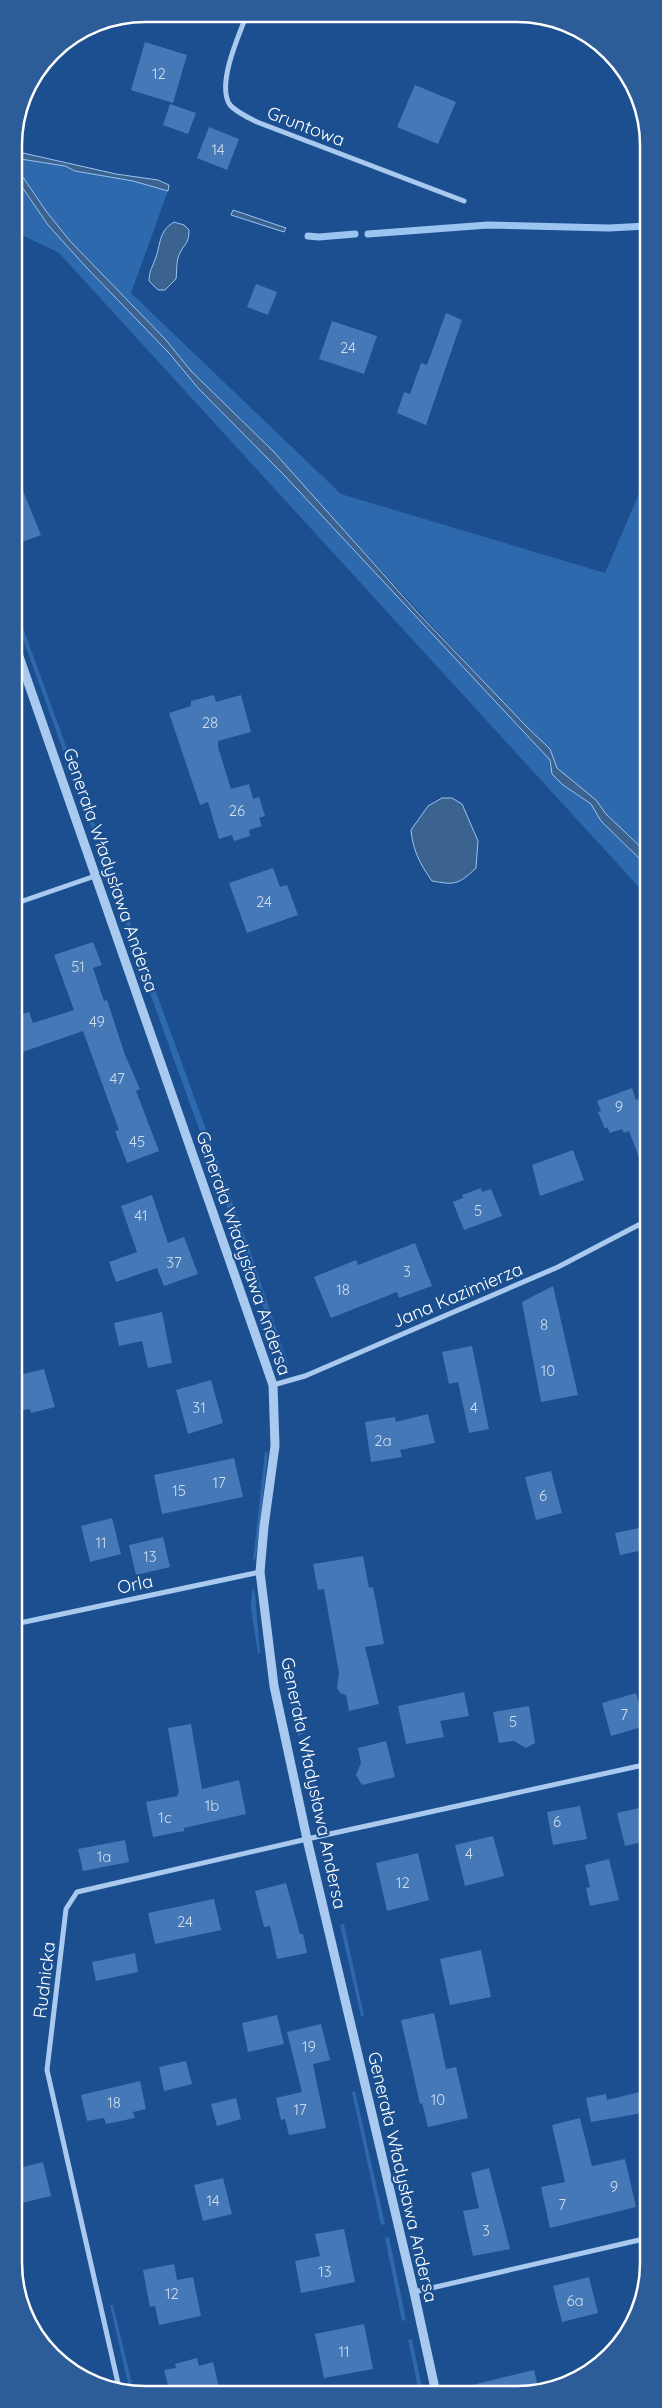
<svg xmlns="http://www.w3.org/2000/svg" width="662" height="2408" viewBox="0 0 662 2408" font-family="Quicksand,sans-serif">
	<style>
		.green { fill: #2e69ad }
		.water { fill: #3c6290; stroke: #9cc4f0 }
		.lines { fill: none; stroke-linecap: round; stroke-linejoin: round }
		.stream { stroke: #9cc4f0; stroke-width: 7 }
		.building { fill: #4478b7 }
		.minor { stroke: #a9c9ee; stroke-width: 5 }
		.tertiary { stroke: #a9c9ee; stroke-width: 9 }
		.labels { text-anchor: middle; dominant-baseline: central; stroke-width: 4.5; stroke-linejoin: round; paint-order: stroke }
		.number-label { font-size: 15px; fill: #d0dded }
		.street-label { font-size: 18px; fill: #fff; stroke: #1b4f8f }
		.rim { fill: none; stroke: #fff; stroke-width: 2.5 }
	</style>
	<rect width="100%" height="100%" fill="#1b4f8f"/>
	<g class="green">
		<path d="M 14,158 L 65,166 L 75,171 L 133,181 L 168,191 L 131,293 L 341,494 L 605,573 L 647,475 L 647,853 L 606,814 L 596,800 L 557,768 L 550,749 L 514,714 L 241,419 L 191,371 L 165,339 L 70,241 L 46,211 L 14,164 Z"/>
		<path d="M 14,175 L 48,225 L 86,267 L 169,353 L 199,389 L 283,474 L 550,760 L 549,764 L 563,785 L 591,804 L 601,821 L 647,866 L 647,896 L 59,253 L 22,235 L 14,236 Z"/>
		<path d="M 14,603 L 75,771 L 71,772 L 14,614 Z"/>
		<path d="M 82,788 L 140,950 L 136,951 L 78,790 Z"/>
		<path d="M 147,967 L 250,1251 L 288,1364 L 282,1359 L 142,971 Z"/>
		<path d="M 265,1452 L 268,1453 L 256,1557 L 253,1562 Z"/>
		<path d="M 252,1588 L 255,1593 L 260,1653 L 258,1654 L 251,1608 Z"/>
		<path d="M 289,1663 L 303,1734 L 298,1736 L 284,1664 Z"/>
		<path d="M 310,1763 L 323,1823 L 316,1818 L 305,1765 Z"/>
		<path d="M 344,1924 L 364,2016 L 361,2016 L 340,1925 Z"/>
		<path d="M 355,2091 L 385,2224 L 381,2225 L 352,2092 Z"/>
		<path d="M 389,2237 L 406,2320 L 402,2321 L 385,2238 Z"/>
		<path d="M 110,2305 L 113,2305 L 134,2392 L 130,2392 Z"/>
		<path d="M 412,2339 L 423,2393 L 419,2393 L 408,2340 Z"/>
	</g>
	<g class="water">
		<path d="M 14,151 L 116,174 L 158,180 L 169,185 L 168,191 L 133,181 L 75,171 L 65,166 L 14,158 Z"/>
		<path d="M 14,164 L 46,211 L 70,241 L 165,339 L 191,371 L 273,451 L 418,613 L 526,726 L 550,749 L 557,768 L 596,800 L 606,814 L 647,853 L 647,866 L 601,821 L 591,804 L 563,785 L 552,774 L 550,760 L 283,474 L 199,389 L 169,353 L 86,267 L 48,225 L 14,175 Z"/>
		<path d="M 233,210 L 286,228 L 284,232 L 231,215 Z"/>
		<path d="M 174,222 L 184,225 L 189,230 C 189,245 184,243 179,255 C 176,261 177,272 176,279 L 165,290 L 158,290 L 149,281 C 149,271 153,266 156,257 C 161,242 159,231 174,222 Z"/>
		<path d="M 442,798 L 452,798 L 462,804 L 478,841 L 476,868 C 458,885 455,885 432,881 C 420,864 413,851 411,830 L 428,806 Z"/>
	</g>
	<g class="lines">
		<g class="stream">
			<path d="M 368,234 L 488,225 L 609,228 L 647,226"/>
			<path d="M 308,236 L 319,237 L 355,234"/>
		</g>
	</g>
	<g class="building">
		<path d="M 145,42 L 187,55 L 173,103 L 131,90 Z"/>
		<path d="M 415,85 L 456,102 L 438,144 L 397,127 Z"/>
		<path d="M 170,104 L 196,113 L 188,134 L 163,125 Z"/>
		<path d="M 209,127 L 239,139 L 227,170 L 197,158 Z"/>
		<path d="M 256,284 L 277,292 L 268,315 L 247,307 Z"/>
		<path d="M 446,313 L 462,320 L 426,425 L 397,413 L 404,392 L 410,394 L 421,363 L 427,365 Z"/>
		<path d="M 332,321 L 377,336 L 364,374 L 319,359 Z"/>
		<path d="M 14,469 L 41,535 L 14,545 Z"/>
		<path d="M 214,695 L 216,702 L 241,695 L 251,732 L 218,741 L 218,747 L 231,789 L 249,784 L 253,799 L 259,797 L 265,816 L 259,818 L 262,826 L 249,830 L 250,836 L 234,841 L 232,835 L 219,839 L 208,802 L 200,805 L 169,713 L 191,706 L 191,701 Z"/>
		<path d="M 273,868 L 280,887 L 287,885 L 298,915 L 247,933 L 229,883 Z"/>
		<path d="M 93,942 L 102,965 L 93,968 L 104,1001 L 107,1000 L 125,1055 L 140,1089 L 136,1091 L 159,1151 L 127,1163 L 115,1131 L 119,1130 L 83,1031 L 14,1055 L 14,1017 L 29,1012 L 33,1023 L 74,1010 L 54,955 Z"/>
		<path d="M 632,1088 L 636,1100 L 647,1096 L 647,1109 L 641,1112 L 648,1131 L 646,1176 L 629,1131 L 624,1133 L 622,1129 L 610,1133 L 607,1127 L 605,1129 L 598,1112 L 601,1111 L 597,1101 Z"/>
		<path d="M 573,1150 L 584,1180 L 540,1196 L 532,1165 Z"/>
		<path d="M 481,1188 L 482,1192 L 491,1189 L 502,1216 L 464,1230 L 453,1202 L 463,1198 L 462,1195 Z"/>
		<path d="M 152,1195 L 168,1243 L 184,1237 L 198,1274 L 164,1286 L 157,1268 L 116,1282 L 109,1262 L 137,1252 L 121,1206 Z"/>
		<path d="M 415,1243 L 432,1286 L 399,1298 L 397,1292 L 331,1318 L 314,1277 L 356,1260 L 358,1265 Z"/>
		<path d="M 553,1286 L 578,1395 L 541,1402 L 522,1302 Z"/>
		<path d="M 162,1312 L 172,1363 L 148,1368 L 142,1341 L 119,1346 L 114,1323 Z"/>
		<path d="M 472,1346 L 489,1429 L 469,1433 L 458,1382 L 449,1384 L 442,1352 Z"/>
		<path d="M 44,1369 L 55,1407 L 31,1413 L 30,1409 L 18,1411 L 15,1397 L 15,1376 Z"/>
		<path d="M 211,1380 L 223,1423 L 188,1434 L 176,1390 Z"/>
		<path d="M 428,1414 L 435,1443 L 400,1450 L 402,1457 L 371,1462 L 365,1422 L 395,1417 L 396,1422 Z"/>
		<path d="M 234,1458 L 243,1497 L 162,1514 L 154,1475 Z"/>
		<path d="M 551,1471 L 562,1513 L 536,1520 L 525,1477 Z"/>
		<path d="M 112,1518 L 121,1554 L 90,1562 L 81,1526 Z"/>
		<path d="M 648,1526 L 648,1549 L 620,1555 L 615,1533 Z"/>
		<path d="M 163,1537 L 170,1567 L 136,1575 L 129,1545 Z"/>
		<path d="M 363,1556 L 369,1588 L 373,1587 L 384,1644 L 365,1647 L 379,1704 L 349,1711 L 346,1695 L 340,1693 L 337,1688 L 339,1673 L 324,1589 L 318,1590 L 313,1564 Z"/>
		<path d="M 464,1692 L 469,1716 L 440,1721 L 444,1737 L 406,1744 L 398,1706 Z"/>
		<path d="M 636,1693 L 645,1726 L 611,1736 L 602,1703 Z"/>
		<path d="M 529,1706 L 535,1743 L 526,1748 L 514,1741 L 499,1743 L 493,1712 Z"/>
		<path d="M 191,1724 L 202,1789 L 239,1780 L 246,1814 L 184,1828 L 184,1831 L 153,1837 L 146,1802 L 178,1796 L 177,1794 L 179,1793 L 168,1728 Z"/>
		<path d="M 386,1741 L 395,1777 L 362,1785 L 356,1775 L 361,1763 L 358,1748 Z"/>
		<path d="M 580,1806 L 587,1839 L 553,1845 L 547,1812 Z"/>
		<path d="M 648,1806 L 648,1841 L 625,1846 L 617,1813 Z"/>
		<path d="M 493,1836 L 504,1876 L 465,1886 L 455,1845 Z"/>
		<path d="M 125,1840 L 129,1862 L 83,1871 L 78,1849 Z"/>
		<path d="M 418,1853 L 429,1900 L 387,1911 L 376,1863 Z"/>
		<path d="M 609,1859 L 619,1900 L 590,1906 L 586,1888 L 590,1887 L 585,1865 Z"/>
		<path d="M 286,1883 L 300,1934 L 303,1934 L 307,1953 L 277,1959 L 270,1926 L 264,1927 L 255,1891 Z"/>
		<path d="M 214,1899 L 221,1930 L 155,1944 L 148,1913 Z"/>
		<path d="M 481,1950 L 491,1997 L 450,2005 L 440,1959 Z"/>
		<path d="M 135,1953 L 138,1972 L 96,1981 L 92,1962 Z"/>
		<path d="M 434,2013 L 446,2069 L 456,2067 L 468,2118 L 428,2127 L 422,2103 L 420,2104 L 401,2020 Z"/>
		<path d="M 277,2015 L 284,2044 L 248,2052 L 242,2023 Z"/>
		<path d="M 321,2024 L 330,2060 L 313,2064 L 326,2128 L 289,2135 L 285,2119 L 281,2120 L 276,2098 L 302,2092 L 287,2032 Z"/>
		<path d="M 186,2061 L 192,2084 L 164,2091 L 159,2067 Z"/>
		<path d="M 140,2081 L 146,2109 L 133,2112 L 135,2118 L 106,2124 L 104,2118 L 87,2121 L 81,2095 Z"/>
		<path d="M 648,2090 L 648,2112 L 591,2122 L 586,2098 L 606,2094 L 607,2100 Z"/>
		<path d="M 236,2098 L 241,2119 L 217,2126 L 211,2104 Z"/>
		<path d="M 580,2118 L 592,2166 L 625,2159 L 636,2207 L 550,2228 L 541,2187 L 565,2182 L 552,2125 Z"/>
		<path d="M 43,2162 L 51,2196 L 18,2204 L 15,2190 L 15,2169 Z"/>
		<path d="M 489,2168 L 510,2249 L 473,2256 L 463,2211 L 479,2208 L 471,2173 Z"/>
		<path d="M 223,2178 L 232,2214 L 203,2221 L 194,2185 Z"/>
		<path d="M 344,2229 L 355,2282 L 301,2293 L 295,2261 L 320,2256 L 315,2234 Z"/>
		<path d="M 174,2264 L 177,2280 L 193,2277 L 201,2316 L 159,2325 L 155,2306 L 150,2307 L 143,2270 Z"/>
		<path d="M 589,2277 L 598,2313 L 562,2322 L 553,2286 Z"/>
		<path d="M 364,2324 L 373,2369 L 324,2378 L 315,2334 Z"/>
		<path d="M 197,2358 L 199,2366 L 213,2362 L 220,2392 L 170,2392 L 164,2370 L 176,2368 L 175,2364 Z"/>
		<path d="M 534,2370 L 539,2391 L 534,2393 L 469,2393 L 468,2386 Z"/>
	</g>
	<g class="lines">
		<g class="minor">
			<path d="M 247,14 C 239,35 216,85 230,105 C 236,112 249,118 257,122 L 464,201"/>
			<path d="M 14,904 L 95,876"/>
			<path d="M 273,1385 L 305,1376 L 558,1267 L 648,1220"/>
			<path d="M 15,1624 L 260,1572"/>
			<path d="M 414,2292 L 648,2238"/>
			<path d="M 120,2392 L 47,2070 L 66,1909 L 77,1892 L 307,1839 L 648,1764"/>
		</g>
		<path class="tertiary" d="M 14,642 L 273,1385 L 275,1446 L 264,1526 L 260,1572 L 274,1686 L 307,1839 L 414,2292 L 436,2393"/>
	</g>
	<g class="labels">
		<g class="number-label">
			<text x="159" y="73">12</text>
			<text x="218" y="149">14</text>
			<text x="348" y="347">24</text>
			<text x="210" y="722">28</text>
			<text x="237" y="810">26</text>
			<text x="264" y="901">24</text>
			<text x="78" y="966">51</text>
			<text x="97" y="1021">49</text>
			<text x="117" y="1078">47</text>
			<text x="619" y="1106">9</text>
			<text x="137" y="1141">45</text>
			<text x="478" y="1210">5</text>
			<text x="141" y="1215">41</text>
			<text x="174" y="1262">37</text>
			<text x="407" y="1271">3</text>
			<text x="343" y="1289">18</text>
			<text x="544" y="1324">8</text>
			<text x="548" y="1370">10</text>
			<text x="199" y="1407">31</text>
			<text x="474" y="1407">4</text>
			<text x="383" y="1440">2a</text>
			<text x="219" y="1482">17</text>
			<text x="179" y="1490">15</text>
			<text x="543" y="1495">6</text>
			<text x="101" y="1542">11</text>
			<text x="150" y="1556">13</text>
			<text x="624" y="1714">7</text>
			<text x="513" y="1721">5</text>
			<text x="212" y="1805">1b</text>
			<text x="165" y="1817">1c</text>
			<text x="557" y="1821">6</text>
			<text x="469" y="1853">4</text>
			<text x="104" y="1856">1a</text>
			<text x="403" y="1882">12</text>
			<text x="185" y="1921">24</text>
			<text x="309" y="2046">19</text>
			<text x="438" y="2099">10</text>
			<text x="114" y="2102">18</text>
			<text x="300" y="2109">17</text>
			<text x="614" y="2186">9</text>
			<text x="213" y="2200">14</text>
			<text x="562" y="2204">7</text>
			<text x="486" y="2230">3</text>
			<text x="325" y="2271">13</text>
			<text x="172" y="2293">12</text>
			<text x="575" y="2300">6a</text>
			<text x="344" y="2351">11</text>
		</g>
		<g class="street-label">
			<text transform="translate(306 126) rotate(21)">Gruntowa</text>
			<text transform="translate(111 870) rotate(71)">Generała Władysława Andersa</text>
			<text transform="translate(244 1253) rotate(71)">Generała Władysława Andersa</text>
			<text transform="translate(457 1295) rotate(-23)">Jana Kazimierza</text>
			<text transform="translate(135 1584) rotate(-12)">Orla</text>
			<text transform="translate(314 1783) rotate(78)">Generała Władysława Andersa</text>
			<text transform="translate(44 1980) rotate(-83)">Rudnicka</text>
			<text transform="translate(403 2177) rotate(77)">Generała Władysława Andersa</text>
		</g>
	</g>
	<path d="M0 0H662V2408H0ZM145 22H517A123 123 0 0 1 640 145V2263A123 123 0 0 1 517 2386H145A123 123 0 0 1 22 2263V145A123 123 0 0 1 145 22Z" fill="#2d5d98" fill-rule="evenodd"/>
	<path class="rim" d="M145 22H517A123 123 0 0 1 640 145V2263A123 123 0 0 1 517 2386H145A123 123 0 0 1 22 2263V145A123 123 0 0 1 145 22Z"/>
</svg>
